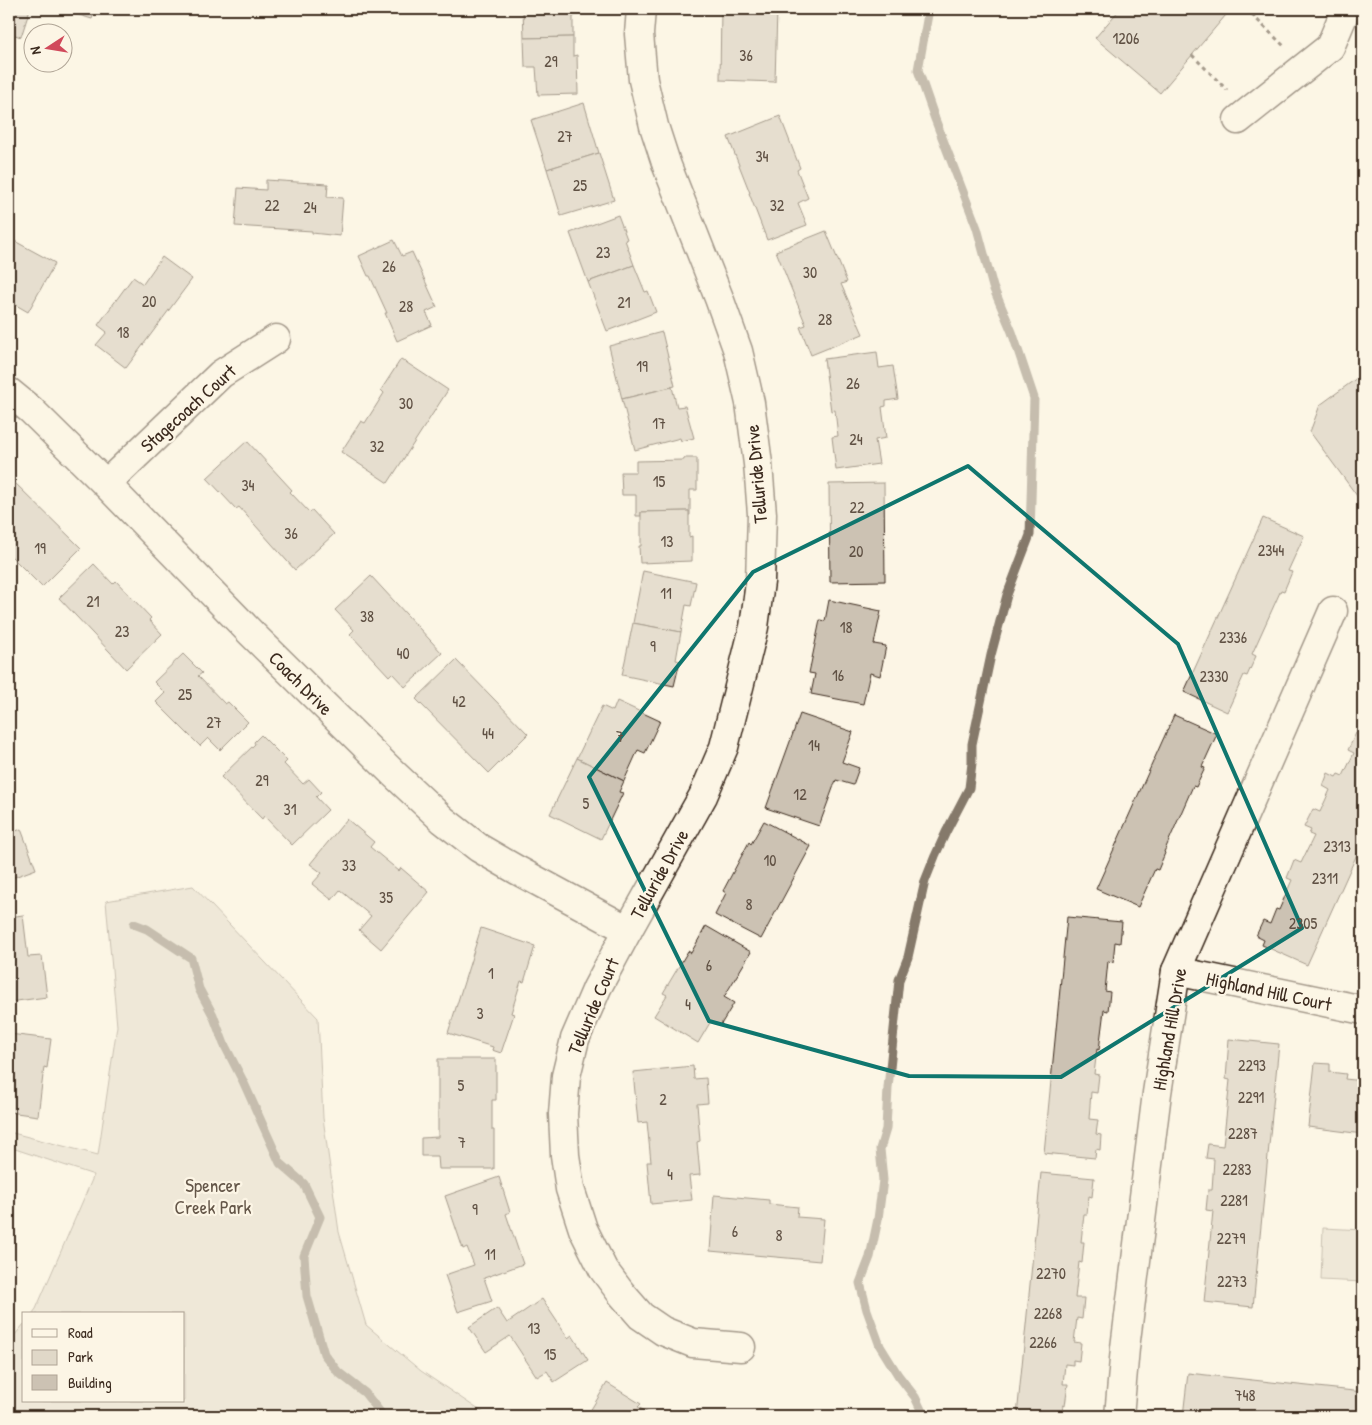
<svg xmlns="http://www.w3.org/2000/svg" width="1372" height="1425" viewBox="0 0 1372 1425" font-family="'Patrick Hand',sans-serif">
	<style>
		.green { fill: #e0d8c8; stroke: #8e8173 }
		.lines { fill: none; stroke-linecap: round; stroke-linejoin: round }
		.stream { stroke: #85796b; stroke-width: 9 }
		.building { fill: #ccc2b3; stroke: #3b2a1e }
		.street-casing { stroke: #3b2a1e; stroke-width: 31 }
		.path { stroke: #3b2a1e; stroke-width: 3; stroke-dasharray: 4 4; stroke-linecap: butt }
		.street { stroke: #fcf5e5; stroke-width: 28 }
		.marked { fill: none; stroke: #0f766e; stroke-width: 4; stroke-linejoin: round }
		.labels { text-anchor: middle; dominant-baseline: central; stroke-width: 4.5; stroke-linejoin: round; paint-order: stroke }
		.number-label { font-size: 16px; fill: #5f5043 }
		.street-label { font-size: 19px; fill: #3b2a1e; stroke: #fcf5e5 }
		.park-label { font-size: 19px; fill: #645648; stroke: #fcf5e5 }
	</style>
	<rect width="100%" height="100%" fill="#fcf5e5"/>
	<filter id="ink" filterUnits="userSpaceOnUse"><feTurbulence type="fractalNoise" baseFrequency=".02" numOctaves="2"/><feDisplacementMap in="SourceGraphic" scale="10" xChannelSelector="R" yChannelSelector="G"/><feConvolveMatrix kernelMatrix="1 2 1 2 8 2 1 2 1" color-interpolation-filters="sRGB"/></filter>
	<g filter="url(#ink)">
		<g class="green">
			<path d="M 193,886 L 318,1018 L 323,1118 L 339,1232 L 366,1325 L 421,1371 L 488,1416 L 9,1416 L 9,1342 L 24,1324 L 24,1401 L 184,1401 L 184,1314 L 32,1314 L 36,1309 L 94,1175 L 9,1147 L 9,1132 L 98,1155 L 117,1026 L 106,901 Z"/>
			<path d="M 1323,1228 L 1363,1230 L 1363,1282 L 1321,1280 Z"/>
		</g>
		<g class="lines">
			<g class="stream">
				<path d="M 134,924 L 147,929 L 191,958 L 199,989 L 213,1015 L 224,1044 L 243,1081 L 280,1163 L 304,1184 L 320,1217 L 304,1256 L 307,1296 L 324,1354 L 338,1372 L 365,1393 L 383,1416"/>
				<path d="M 924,1416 L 915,1397 L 898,1375 L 880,1346 L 867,1310 L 860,1283 L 870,1257 L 878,1219 L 883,1180 L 880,1149 L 886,1129 L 888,1088 L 899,980 L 908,957 L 925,881 L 935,856 L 946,832 L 969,788 L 972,763 L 972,744 L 991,655 L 1007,595 L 1030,535 L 1034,398 L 1012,332 L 993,287 L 977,228 L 935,119 L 918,70 L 929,9"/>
			</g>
		</g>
		<g class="building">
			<path d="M 9,9 L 30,9 L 21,37 L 9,33 Z"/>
			<path d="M 60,9 L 95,9 L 92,19 Z"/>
			<path d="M 523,9 L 575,9 L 575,16 L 573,16 L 573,37 L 524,38 Z"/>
			<path d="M 721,9 L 777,9 L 775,82 L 720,80 Z"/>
			<path d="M 1120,9 L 1231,9 L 1160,93 L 1095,38 Z"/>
			<path d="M 573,37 L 573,56 L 577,55 L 578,94 L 538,95 L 536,67 L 525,67 L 524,38 Z"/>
			<path d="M 584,103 L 599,153 L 547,169 L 531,120 Z"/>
			<path d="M 780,116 L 800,168 L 797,170 L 808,198 L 798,203 L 807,225 L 767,240 L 749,193 L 750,193 L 728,137 Z"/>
			<path d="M 599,153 L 614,200 L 561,216 L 547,169 Z"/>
			<path d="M 266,180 L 328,184 L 327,197 L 343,198 L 340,236 L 312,233 L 312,231 L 235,226 L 238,188 L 266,190 Z"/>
			<path d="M 618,215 L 627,239 L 625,240 L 634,265 L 588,282 L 570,233 Z"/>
			<path d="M 826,231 L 847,282 L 841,284 L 863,334 L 811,355 L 800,327 L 806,325 L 776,251 Z"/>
			<path d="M 9,238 L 55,263 L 28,312 L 9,301 Z"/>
			<path d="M 394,240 L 402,256 L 412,252 L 437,307 L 426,312 L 432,325 L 397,341 L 385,313 L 387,313 L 370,276 L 368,276 L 359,256 Z"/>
			<path d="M 162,257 L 192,279 L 126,368 L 96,345 L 107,332 L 98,325 L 133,277 L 143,284 Z"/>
			<path d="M 634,265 L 645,292 L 648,291 L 656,312 L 607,331 L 588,282 Z"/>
			<path d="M 662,332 L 675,386 L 622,399 L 609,346 Z"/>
			<path d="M 877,352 L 879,368 L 893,366 L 898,399 L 886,401 L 886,406 L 882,407 L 886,438 L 875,440 L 879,464 L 836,470 L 832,437 L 838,436 L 835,410 L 831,411 L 824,359 Z"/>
			<path d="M 401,359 L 448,390 L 388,483 L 341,452 L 361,421 L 365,423 L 384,393 L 381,390 Z"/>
			<path d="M 1357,378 L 1363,387 L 1363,504 L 1310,432 L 1320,405 Z"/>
			<path d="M 672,387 L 677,407 L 685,406 L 694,438 L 681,441 L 680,438 L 635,450 L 622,399 Z"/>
			<path d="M 247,441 L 292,490 L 290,492 L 310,513 L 312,510 L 334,534 L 295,570 L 239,507 L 236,509 L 207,478 Z"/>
			<path d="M 684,458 L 697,458 L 697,490 L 690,490 L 690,515 L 688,515 L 689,511 L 641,512 L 641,516 L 636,516 L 636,495 L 622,495 L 621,472 L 636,472 L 636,461 L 684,460 Z"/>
			<path d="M 9,477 L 81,548 L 42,587 L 9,554 Z"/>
			<path d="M 884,483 L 885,581 L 830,582 L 829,484 Z"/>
			<path d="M 689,511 L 689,537 L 692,536 L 692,561 L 640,563 L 639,546 L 641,546 L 641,512 Z"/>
			<path d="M 1263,518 L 1304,536 L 1288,571 L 1292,572 L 1284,591 L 1281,590 L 1252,654 L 1256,656 L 1247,676 L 1244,675 L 1227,712 L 1184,692 Z"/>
			<path d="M 94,564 L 113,584 L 116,581 L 151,618 L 149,620 L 162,634 L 126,669 L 59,598 Z"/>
			<path d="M 643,571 L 696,582 L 691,606 L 686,605 L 681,632 L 633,623 Z"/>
			<path d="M 371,576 L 442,653 L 405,687 L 392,673 L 389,676 L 350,634 L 354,630 L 335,610 Z"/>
			<path d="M 829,600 L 881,611 L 874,644 L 886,646 L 880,676 L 870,673 L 863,704 L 811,694 L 815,674 L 809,673 L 820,620 L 825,621 Z"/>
			<path d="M 633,623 L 681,632 L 676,660 L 680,661 L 674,686 L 622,675 Z"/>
			<path d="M 183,654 L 202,673 L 198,676 L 225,704 L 228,702 L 248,722 L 220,750 L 208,738 L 200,746 L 156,702 L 165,693 L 154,682 Z"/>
			<path d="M 456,660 L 528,734 L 489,773 L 416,699 Z"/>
			<path d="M 617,701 L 660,721 L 645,753 L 638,750 L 624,781 L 577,758 L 602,706 L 613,711 Z"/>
			<path d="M 800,714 L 853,732 L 842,762 L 859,768 L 853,785 L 836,780 L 819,826 L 766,808 Z"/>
			<path d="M 1174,715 L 1217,734 L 1202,767 L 1205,768 L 1196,787 L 1193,786 L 1164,852 L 1165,853 L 1158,870 L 1155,869 L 1138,907 L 1096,889 Z"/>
			<path d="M 1356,733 L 1362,736 L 1363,733 L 1363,841 L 1307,965 L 1262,945 L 1264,940 L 1256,936 L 1263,921 L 1270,924 L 1276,909 L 1279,910 L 1292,880 L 1287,878 L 1294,860 L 1301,863 L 1314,836 L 1309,834 L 1311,830 L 1304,827 L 1313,809 L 1320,812 L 1330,790 L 1323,786 L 1328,773 L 1336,777 L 1338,774 L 1343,776 L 1354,753 L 1348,750 Z"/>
			<path d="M 261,735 L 287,761 L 284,764 L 303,784 L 309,779 L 321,792 L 316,797 L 328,810 L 292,845 L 264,816 L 262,819 L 221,777 L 255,744 L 254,742 Z"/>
			<path d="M 577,758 L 624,781 L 619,792 L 623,793 L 601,839 L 550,814 Z"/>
			<path d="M 347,819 L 374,842 L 370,847 L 399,871 L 401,868 L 429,892 L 381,949 L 359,930 L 371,916 L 340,890 L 332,900 L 312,884 L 322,873 L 310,864 Z"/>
			<path d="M 764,821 L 811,846 L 761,939 L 715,915 L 726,893 L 723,891 L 749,842 L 751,844 Z"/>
			<path d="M 21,829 L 36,869 L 9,879 L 9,834 Z"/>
			<path d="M 23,915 L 28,957 L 42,956 L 47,997 L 9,1002 L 9,917 Z"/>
			<path d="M 1067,917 L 1122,922 L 1120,943 L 1115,942 L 1113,962 L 1108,961 L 1105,991 L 1110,992 L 1108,1011 L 1104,1010 L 1099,1050 L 1097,1049 L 1094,1074 L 1099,1075 L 1097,1093 L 1091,1092 L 1089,1119 L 1098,1120 L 1096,1134 L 1101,1135 L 1100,1150 L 1096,1149 L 1095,1158 L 1044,1153 Z"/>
			<path d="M 706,926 L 751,952 L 724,997 L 734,1003 L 720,1026 L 711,1021 L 698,1043 L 654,1016 L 667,995 L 663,993 L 688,951 L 691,953 Z"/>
			<path d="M 481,928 L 535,946 L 524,982 L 521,981 L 511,1013 L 514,1014 L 501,1053 L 492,1050 L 493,1047 L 448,1033 Z"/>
			<path d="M 9,1034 L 51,1039 L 47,1068 L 44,1067 L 38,1116 L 9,1112 Z"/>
			<path d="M 1229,1039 L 1279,1044 L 1253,1307 L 1204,1302 L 1213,1211 L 1206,1210 L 1208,1190 L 1212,1190 L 1214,1159 L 1206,1158 L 1208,1144 L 1223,1146 L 1230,1080 L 1226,1079 Z"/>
			<path d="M 438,1059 L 496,1059 L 496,1100 L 492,1100 L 492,1130 L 494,1130 L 494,1169 L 439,1169 L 438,1156 L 421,1156 L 421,1138 L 438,1137 Z"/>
			<path d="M 1315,1063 L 1330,1064 L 1330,1072 L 1346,1074 L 1345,1079 L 1363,1081 L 1363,1134 L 1308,1127 Z"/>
			<path d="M 693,1066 L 694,1079 L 706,1078 L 708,1103 L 697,1104 L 700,1141 L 697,1142 L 700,1175 L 689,1176 L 692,1200 L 651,1204 L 647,1162 L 651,1162 L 647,1122 L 638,1123 L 633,1072 Z"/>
			<path d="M 1041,1173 L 1094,1178 L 1092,1197 L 1089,1196 L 1087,1214 L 1084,1214 L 1081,1242 L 1084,1242 L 1082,1263 L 1079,1262 L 1075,1298 L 1084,1298 L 1082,1319 L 1077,1318 L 1074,1342 L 1081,1343 L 1079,1361 L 1073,1360 L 1073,1365 L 1065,1364 L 1063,1384 L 1068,1384 L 1065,1406 L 1063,1405 L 1062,1416 L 1017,1416 Z"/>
			<path d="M 499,1177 L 510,1212 L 506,1214 L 523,1264 L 484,1278 L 492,1301 L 458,1312 L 445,1275 L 474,1265 L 467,1247 L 463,1249 L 445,1196 Z"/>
			<path d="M 714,1195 L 769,1200 L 769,1204 L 798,1207 L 797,1217 L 824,1219 L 820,1261 L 710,1251 Z"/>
			<path d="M 542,1299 L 568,1338 L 572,1335 L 588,1360 L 554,1382 L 547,1371 L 537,1377 L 510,1336 L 486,1352 L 469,1327 L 497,1308 L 507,1323 Z"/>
			<path d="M 1188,1373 L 1363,1392 L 1363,1416 L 1183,1416 Z"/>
			<path d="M 607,1383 L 641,1404 L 638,1407 L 653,1416 L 587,1416 Z"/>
		</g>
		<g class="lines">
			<defs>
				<g id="street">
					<path d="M 641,9 L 639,34 L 643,80 L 654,126 L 667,166 L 719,298 L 738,351 L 750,403 L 758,464 L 762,514 L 760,582 L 754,627 L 724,747 L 703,796 L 628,930 L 597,988 L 575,1039 L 566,1076 L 563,1114 L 565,1155 L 570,1189 L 583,1229 L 603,1269 L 621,1293 L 641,1316 L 663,1331 L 693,1343 L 741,1347"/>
					<path d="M 1238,120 L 1330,47 L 1346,9"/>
					<path d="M 9,392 L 31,410 L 106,484 L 251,633 L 394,774 L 443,820 L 479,848 L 517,870 L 628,930"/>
					<path d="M 106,484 L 221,374 L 276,339"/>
					<path d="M 1176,971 L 1363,1010"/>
					<path d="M 1119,1416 L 1125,1348 L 1157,1093 L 1176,971 L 1333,611"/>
				</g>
			</defs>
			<use href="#street" class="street-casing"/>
			<g class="path">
				<path d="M 1246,9 L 1285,47"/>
				<path d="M 1192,55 L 1227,90"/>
			</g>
			<use href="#street" class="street"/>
		</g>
	</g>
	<path d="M0 0H1372V1425H0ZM 968,466 L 1178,644 L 1302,928 L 1061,1077 L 909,1076 L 709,1021 L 589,777 L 753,572 Z" fill="#fcf5e5" fill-opacity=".55" fill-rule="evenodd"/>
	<path class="marked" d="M 968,466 L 1178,644 L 1302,928 L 1061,1077 L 909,1076 L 709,1021 L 589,777 L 753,572 Z"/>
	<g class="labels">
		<g class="number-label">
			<text x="1126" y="38">1206</text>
			<text x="746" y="55">36</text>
			<text x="551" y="61">29</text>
			<text x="565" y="136">27</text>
			<text x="762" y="156">34</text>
			<text x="580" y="185">25</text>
			<text x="272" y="205">22</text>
			<text x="777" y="205">32</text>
			<text x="310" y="207">24</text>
			<text x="603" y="252">23</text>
			<text x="389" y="266">26</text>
			<text x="810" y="272">30</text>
			<text x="149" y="301">20</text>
			<text x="624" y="302">21</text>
			<text x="406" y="306">28</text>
			<text x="825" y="319">28</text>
			<text x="123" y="332">18</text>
			<text x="642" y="366">19</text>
			<text x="853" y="383">26</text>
			<text x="406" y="403">30</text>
			<text x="659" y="423">17</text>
			<text x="856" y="439">24</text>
			<text x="377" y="446">32</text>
			<text x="659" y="481">15</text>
			<text x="248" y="485">34</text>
			<text x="857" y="507">22</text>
			<text x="291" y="533">36</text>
			<text x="667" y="541">13</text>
			<text x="40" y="548">19</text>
			<text x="1271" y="550">2344</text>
			<text x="856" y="551">20</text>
			<text x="666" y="593">11</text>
			<text x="93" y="601">21</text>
			<text x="367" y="616">38</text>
			<text x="846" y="627">18</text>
			<text x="122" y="631">23</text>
			<text x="1233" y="637">2336</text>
			<text x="653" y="646">9</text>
			<text x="403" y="653">40</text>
			<text x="838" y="675">16</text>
			<text x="1214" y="676">2330</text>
			<text x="185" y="694">25</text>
			<text x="459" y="701">42</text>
			<text x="214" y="722">27</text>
			<text x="488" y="733">44</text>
			<text x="620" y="736">7</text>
			<text x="814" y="745">14</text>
			<text x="262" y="780">29</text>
			<text x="800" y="794">12</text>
			<text x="586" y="803">5</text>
			<text x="290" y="809">31</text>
			<text x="1337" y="846">2313</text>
			<text x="770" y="860">10</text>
			<text x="349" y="865">33</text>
			<text x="1325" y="878">2311</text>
			<text x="386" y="897">35</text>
			<text x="749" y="904">8</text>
			<text x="1303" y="923">2305</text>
			<text x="709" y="965">6</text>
			<text x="491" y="973">1</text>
			<text x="688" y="1004">4</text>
			<text x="480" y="1013">3</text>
			<text x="1252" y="1065">2293</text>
			<text x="461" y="1085">5</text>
			<text x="1251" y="1097">2291</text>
			<text x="663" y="1099">2</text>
			<text x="1243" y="1133">2287</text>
			<text x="462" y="1142">7</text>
			<text x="1237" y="1169">2283</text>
			<text x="670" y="1174">4</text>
			<text x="1234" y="1200">2281</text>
			<text x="475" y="1209">9</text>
			<text x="735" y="1231">6</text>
			<text x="779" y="1235">8</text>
			<text x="1231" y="1238">2279</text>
			<text x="490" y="1254">11</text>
			<text x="1051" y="1273">2270</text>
			<text x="1232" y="1281">2273</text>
			<text x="1048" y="1313">2268</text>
			<text x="534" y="1328">13</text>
			<text x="1043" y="1342">2266</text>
			<text x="550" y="1354">15</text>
			<text x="1245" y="1395">748</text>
		</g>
		<g class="street-label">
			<text transform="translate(188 408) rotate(-42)">Stagecoach Court</text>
			<text transform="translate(756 474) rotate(-95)">Telluride Drive</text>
			<text transform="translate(301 683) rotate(45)">Coach Drive</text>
			<text transform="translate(659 874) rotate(-61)">Telluride Drive</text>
			<text transform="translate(1269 991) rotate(12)">Highland Hill Court</text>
			<text transform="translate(593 1006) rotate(-67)">Telluride Court</text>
			<text transform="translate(1169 1029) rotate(-80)">Highland Hill Drive</text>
		</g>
		<g class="park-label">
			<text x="213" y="1185">Spencer<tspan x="213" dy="22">Creek Park</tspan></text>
		</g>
	</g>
	<rect width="1372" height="1425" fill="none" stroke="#fcf5e5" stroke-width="30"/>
	<rect x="15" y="15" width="1342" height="1395" fill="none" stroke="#3b2a1e" stroke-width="2" filter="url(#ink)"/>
	<rect x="22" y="1312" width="162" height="90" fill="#fcf5e5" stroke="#afa495"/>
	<rect x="32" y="1329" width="25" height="8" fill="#fcf5e5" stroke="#afa495"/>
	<text x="68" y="1338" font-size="15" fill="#3b2a1e">Road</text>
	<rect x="32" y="1350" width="25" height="15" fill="#e0d8c8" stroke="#afa495"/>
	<text x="68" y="1362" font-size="15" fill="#3b2a1e">Park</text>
	<rect x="32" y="1375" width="25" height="15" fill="#ccc2b3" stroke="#afa495"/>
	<text x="68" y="1388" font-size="15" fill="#3b2a1e">Building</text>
	<g transform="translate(48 48) rotate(258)"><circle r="24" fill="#fcf5e5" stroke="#afa495"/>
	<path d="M0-4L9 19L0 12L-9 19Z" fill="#d1495b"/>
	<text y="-8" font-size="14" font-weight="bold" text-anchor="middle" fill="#3b2a1e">N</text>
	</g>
</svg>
